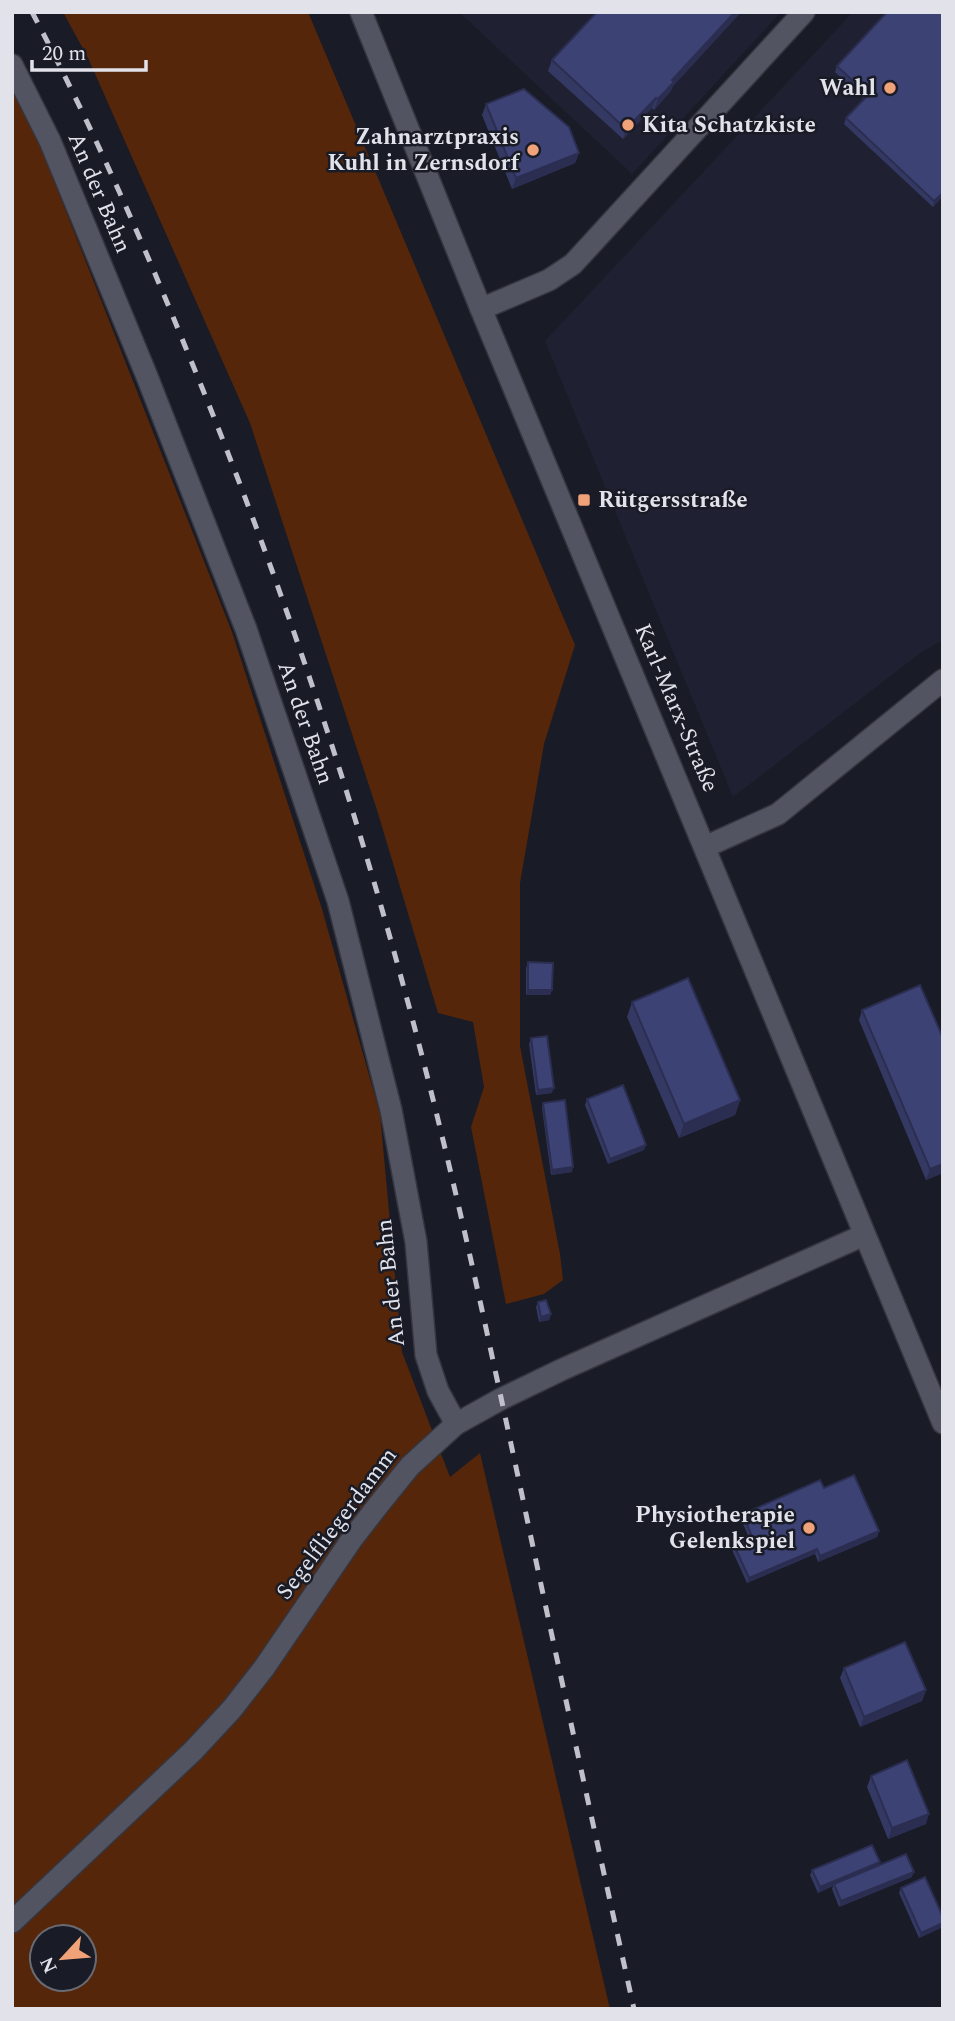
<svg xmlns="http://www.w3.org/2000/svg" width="955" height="2021" viewBox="0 0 955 2021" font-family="Spectral,serif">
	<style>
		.built { fill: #1f2132 }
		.green { fill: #552609; fill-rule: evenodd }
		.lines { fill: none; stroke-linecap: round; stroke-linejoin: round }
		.minor-casing { stroke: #35363f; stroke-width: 24 }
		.tertiary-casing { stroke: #35363f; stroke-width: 24 }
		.minor { stroke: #525462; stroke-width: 21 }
		.tertiary { stroke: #525462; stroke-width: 21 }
		.rail { stroke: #bfc0c9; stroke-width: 5; stroke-dasharray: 12 12; stroke-linecap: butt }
		.wall { fill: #343964 }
		.shaded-wall { fill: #2b2e51 }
		.building { fill: #3d4274; stroke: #2b2e51; stroke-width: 2 }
		.poi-dot { fill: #f0a279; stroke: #191b26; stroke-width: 2.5 }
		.labels { text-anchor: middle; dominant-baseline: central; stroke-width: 5; stroke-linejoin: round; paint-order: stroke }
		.poi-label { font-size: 23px; font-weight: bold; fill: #e1e2ea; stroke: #191b26; text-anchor: end }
		.street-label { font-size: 23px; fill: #e1e2ea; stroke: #191b26 }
	</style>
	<rect width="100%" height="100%" fill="#191b26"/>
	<g class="built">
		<path d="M 459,12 L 781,12 L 632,174 Z"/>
		<path d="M 853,12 L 943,12 L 943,640 L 923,651 L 733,797 L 545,341 Z"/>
	</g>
	<g class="green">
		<path d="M 63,12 L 308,12 L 575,645 L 544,744 L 520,883 L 520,1046 L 560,1254 L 563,1280 L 544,1294 L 506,1304 L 471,1127 L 484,1087 L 473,1022 L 438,1013 L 377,810 L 250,423 L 88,58 Z"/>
		<path d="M 12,91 L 39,143 L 232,632 L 322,909 L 380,1114 L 402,1352 L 450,1477 L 480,1453 L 610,2009 L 12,2009 ZM 42,1937 L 84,1937 L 84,1979 L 42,1979 Z"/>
	</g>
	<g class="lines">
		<defs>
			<g id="minor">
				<path d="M 12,65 L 50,141 L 146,374 L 246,629 L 338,901 L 391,1110 L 416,1242 L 426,1355 L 438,1391 L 456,1424"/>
				<path d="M 481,309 L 549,280 L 573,264 L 804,12"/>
				<path d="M 705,847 L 778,814 L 943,680"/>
			</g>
			<g id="tertiary">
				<path d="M 361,12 L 481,309 L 943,1423"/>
				<path d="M 12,1922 L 193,1751 L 232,1709 L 264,1668 L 352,1539 L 380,1503 L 410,1466 L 456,1424 L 501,1399 L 561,1370 L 864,1235"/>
			</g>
		</defs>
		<use href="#minor" class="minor-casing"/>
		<use href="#tertiary" class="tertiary-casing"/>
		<use href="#minor" class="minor"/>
		<use href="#tertiary" class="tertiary"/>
		<path class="rail" d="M 32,12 C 89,120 139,233 185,346 C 291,602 377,867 442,1136 C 471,1255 496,1375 522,1495 C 558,1666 596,1838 634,2009"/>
	</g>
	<g class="wall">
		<path d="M 597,12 L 741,12 L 673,86 L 670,92 L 654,110 L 652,108 L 623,139 L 548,71 L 552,60 Z"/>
		<path d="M 887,12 L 943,196 L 933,207 L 844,124 L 846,118 L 864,99 L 835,72 L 837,66 Z"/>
		<path d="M 486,104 L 579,153 L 575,163 L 512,189 L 482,115 Z"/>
		<path d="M 528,962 L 552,990 L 550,995 L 526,995 L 526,968 Z"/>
		<path d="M 632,1002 L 740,1100 L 735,1115 L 679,1138 L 627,1017 Z"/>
		<path d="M 862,1010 L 943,1173 L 926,1180 L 859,1020 Z"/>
		<path d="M 531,1038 L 552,1093 L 536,1095 L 529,1044 Z"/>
		<path d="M 587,1099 L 644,1150 L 608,1164 L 585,1105 Z"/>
		<path d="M 543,1103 L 572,1172 L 551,1175 L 542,1108 Z"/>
		<path d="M 538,1302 L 551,1314 L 549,1320 L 539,1322 L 536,1307 Z"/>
		<path d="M 824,1488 L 879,1531 L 877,1537 L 818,1562 L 815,1554 L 747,1583 L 732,1550 L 734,1545 L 749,1538 L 741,1519 L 743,1514 Z"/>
		<path d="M 844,1668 L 926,1690 L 922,1701 L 860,1727 L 840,1678 Z"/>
		<path d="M 871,1776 L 926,1824 L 888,1839 L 867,1787 Z"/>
		<path d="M 880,1862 L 878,1865 L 912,1877 L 839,1907 L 832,1889 L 833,1886 L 818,1893 L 810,1875 L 812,1870 Z"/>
		<path d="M 901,1888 L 943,1917 L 943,1927 L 919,1938 L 899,1893 Z"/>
	</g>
	<g class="shaded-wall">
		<path d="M 735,12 L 741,12 L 673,86 L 670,92 L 654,110 L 658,99 L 672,80 Z"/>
		<path d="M 656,98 L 652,108 L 623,139 L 626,129 Z"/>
		<path d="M 579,153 L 575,163 L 512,189 L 516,178 Z"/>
		<path d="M 943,193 L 943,196 L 933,207 L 934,201 Z"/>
		<path d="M 528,990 L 552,990 L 550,995 L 526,995 Z"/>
		<path d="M 554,1088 L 552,1093 L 536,1095 L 538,1090 Z"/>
		<path d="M 740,1100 L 735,1115 L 679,1138 L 684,1124 Z"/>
		<path d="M 646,1145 L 644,1150 L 608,1164 L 610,1159 Z"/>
		<path d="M 943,1164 L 943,1173 L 926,1180 L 930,1169 Z"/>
		<path d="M 573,1167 L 572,1172 L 551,1175 L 552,1170 Z"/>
		<path d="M 551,1314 L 549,1320 L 539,1322 L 541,1317 Z"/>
		<path d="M 879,1531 L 877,1537 L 818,1562 L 820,1556 Z"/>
		<path d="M 817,1549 L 815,1554 L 747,1583 L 749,1578 Z"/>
		<path d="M 926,1690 L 922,1701 L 860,1727 L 864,1717 Z"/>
		<path d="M 929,1814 L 926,1824 L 888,1839 L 892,1828 Z"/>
		<path d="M 880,1862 L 878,1867 L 834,1884 L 833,1886 L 818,1893 L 820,1887 Z"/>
		<path d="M 914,1872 L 912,1877 L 839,1907 L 841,1901 Z"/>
		<path d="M 943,1923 L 943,1927 L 919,1938 L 921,1933 Z"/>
	</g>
	<g class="building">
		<path d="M 597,12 L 735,12 L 672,80 L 674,82 L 658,99 L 656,98 L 626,129 L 552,60 Z"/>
		<path d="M 887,12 L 943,12 L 943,193 L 934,201 L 846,118 L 868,95 L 837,66 Z"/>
		<path d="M 524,89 L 569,127 L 579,153 L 516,178 L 486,104 Z"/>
		<path d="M 528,962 L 553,963 L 552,990 L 528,990 Z"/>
		<path d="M 688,978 L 740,1100 L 684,1124 L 632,1002 Z"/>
		<path d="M 920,985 L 943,1038 L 943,1164 L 930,1169 L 862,1010 Z"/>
		<path d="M 547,1036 L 554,1088 L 538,1090 L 531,1038 Z"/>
		<path d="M 623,1085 L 646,1145 L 610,1159 L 587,1099 Z"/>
		<path d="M 565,1100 L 573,1167 L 552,1170 L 543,1103 Z"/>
		<path d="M 546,1300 L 551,1314 L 541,1317 L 538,1302 Z"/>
		<path d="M 854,1475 L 879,1531 L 820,1556 L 817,1549 L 749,1578 L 734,1545 L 752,1537 L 743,1514 L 820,1480 L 824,1488 Z"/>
		<path d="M 905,1642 L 926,1690 L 864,1717 L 844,1668 Z"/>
		<path d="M 907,1760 L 929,1814 L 892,1828 L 871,1776 Z"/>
		<path d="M 872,1845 L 880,1862 L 820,1887 L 812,1870 Z"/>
		<path d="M 906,1854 L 914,1872 L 841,1901 L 834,1884 Z"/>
		<path d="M 925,1877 L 943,1917 L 943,1923 L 921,1933 L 901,1888 Z"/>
	</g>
	<g class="poi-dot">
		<circle cx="890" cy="88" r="7"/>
		<circle cx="628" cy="125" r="7"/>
		<circle cx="533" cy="150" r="7"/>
		<rect x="577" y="493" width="14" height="14" rx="3.5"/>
		<circle cx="809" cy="1528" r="7"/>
	</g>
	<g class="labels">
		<g class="poi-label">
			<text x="876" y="88">Wahl</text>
			<text x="642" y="125" text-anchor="start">Kita Schatzkiste</text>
			<text x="519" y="137">Zahnarztpraxis<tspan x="519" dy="26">Kuhl in Zernsdorf</tspan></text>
			<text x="598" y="500" text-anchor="start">Rütgersstraße</text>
			<text x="795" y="1515">Physiotherapie<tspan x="795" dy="26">Gelenkspiel</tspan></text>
		</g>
		<g class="street-label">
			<text transform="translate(99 193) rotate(67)">An der Bahn</text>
			<text transform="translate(676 708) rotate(67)">Karl-Marx-Straße</text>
			<text transform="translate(305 723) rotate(71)">An der Bahn</text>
			<text transform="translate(391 1283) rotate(-96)">An der Bahn</text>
			<text transform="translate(337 1524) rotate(-53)">Segelfliegerdamm</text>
		</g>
	</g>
	<rect width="955" height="2021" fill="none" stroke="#e1e2ea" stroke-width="28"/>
	<g transform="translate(63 1958) rotate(244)"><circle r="33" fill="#191b26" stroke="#696b74" stroke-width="2"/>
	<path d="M0-5L12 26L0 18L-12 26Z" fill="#f0a279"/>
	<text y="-10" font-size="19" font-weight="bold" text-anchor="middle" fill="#e1e2ea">N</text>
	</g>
	<path d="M32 60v10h114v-10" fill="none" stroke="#e1e2ea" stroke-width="3.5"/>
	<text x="42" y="60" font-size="21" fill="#e1e2ea" stroke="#191b26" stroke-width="5" paint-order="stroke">20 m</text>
</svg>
